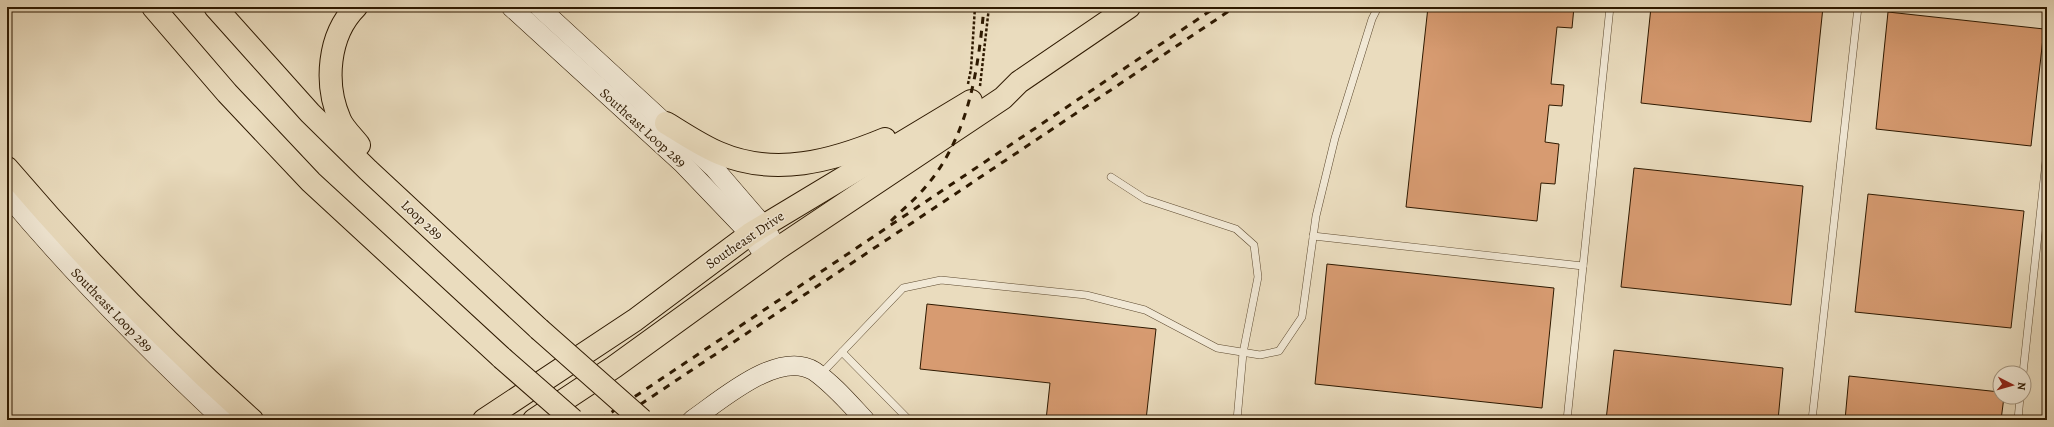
<svg xmlns="http://www.w3.org/2000/svg" width="2054" height="427" viewBox="0 0 2054 427" font-family="Alegreya,serif">
	<style>
		.building { fill: #d79b71; stroke: #2e1900 }
		.lines { fill: none; stroke-linecap: round; stroke-linejoin: round }
		.lane-casing { stroke: #5d4a30; stroke-width: 8 }
		.secondary-casing { stroke: #2e1900; stroke-width: 20 }
		.primary-casing { stroke: #2e1900; stroke-width: 24 }
		.highway-casing { stroke: #2e1900; stroke-width: 24 }
		.path { stroke: #2e1900; stroke-width: 2.5; stroke-dasharray: 3 2; stroke-linecap: butt }
		.lane { stroke: #f1e8d5; stroke-width: 7 }
		.secondary { stroke: #f1e8d5; stroke-width: 19 }
		.primary { stroke: #eadcbe; stroke-width: 22 }
		.highway { stroke: #eadcbe; stroke-width: 22 }
		.rail { stroke: #2e1900; stroke-width: 3; stroke-dasharray: 7 7; stroke-linecap: butt }
		.highway-bridge-casing { stroke: #2e1900; stroke-width: 24; stroke-linecap: butt }
		.highway-bridge { stroke: #eadcbe; stroke-width: 22 }
		.labels { text-anchor: middle; dominant-baseline: central; stroke-width: 3; stroke-linejoin: round; paint-order: stroke }
		.street-label { font-size: 14px; fill: #2e1900; stroke: #f1e8d5 }
	</style>
	<rect width="100%" height="100%" fill="#eadcbe"/>
	<filter id="stains"><feTurbulence type="fractalNoise" baseFrequency=".005" numOctaves="4"/><feColorMatrix values="0 0 0 0 .2 0 0 0 0 .09 0 0 0 0 .02 0 0 0 .5 -.17"/></filter>
	<radialGradient id="worn" r=".72"><stop offset=".6" stop-color="#630" stop-opacity="0"/><stop offset="1" stop-color="#630" stop-opacity=".3"/></radialGradient>
	<g class="building">
		<path d="M 1428,7 L 1574,7 L 1572,28 L 1557,27 L 1551,84 L 1564,85 L 1562,106 L 1549,105 L 1545,142 L 1559,144 L 1555,184 L 1541,183 L 1537,221 L 1406,207 Z"/>
		<path d="M 1651,7 L 1823,7 L 1811,122 L 1641,103 Z"/>
		<path d="M 1888,12 L 2044,29 L 2031,146 L 1876,129 Z"/>
		<path d="M 1634,168 L 1803,186 L 1791,305 L 1621,287 Z"/>
		<path d="M 1868,194 L 2024,211 L 2011,328 L 1855,312 Z"/>
		<path d="M 1327,264 L 1554,288 L 1542,408 L 1315,384 Z"/>
		<path d="M 927,304 L 1156,329 L 1146,420 L 1046,420 L 1050,383 L 920,369 Z"/>
		<path d="M 1614,350 L 1783,368 L 1778,420 L 1606,420 Z"/>
		<path d="M 1849,376 L 2000,392 L 2000,397 L 2004,397 L 2001,420 L 1845,420 Z"/>
	</g>
	<g class="lines">
		<defs>
			<g id="lane">
				<path d="M 1111,177 L 1145,199 L 1236,229 L 1254,245 L 1258,277 L 1243,353 L 1237,420"/>
				<path d="M 1313,236 L 1583,266"/>
				<path d="M 842,352 L 909,420"/>
				<path d="M 2023,373 L 2047,152"/>
				<path d="M 820,375 L 903,288 L 941,280 L 1086,295 L 1145,310 L 1217,348 L 1260,355 L 1279,351 L 1302,317 L 1316,216 L 1335,138 L 1372,19 L 1378,7"/>
				<path d="M 1567,420 L 1610,7"/>
				<path d="M 1812,420 L 1858,7"/>
				<path d="M 2018,420 L 2020,397"/>
			</g>
			<g id="secondary">
				<path d="M 511,7 L 682,163 L 750,234 L 765,257"/>
				<path d="M 539,7 L 714,168 L 764,226 L 777,249"/>
				<path d="M 7,195 C 74,275 147,349 223,420"/>
				<path d="M 692,420 C 720,401 778,349 814,371 C 833,384 849,403 865,420"/>
			</g>
			<g id="primary">
				<path d="M 666,123 C 683,133 700,145 719,153 C 775,177 832,161 885,139"/>
				<path d="M 484,420 L 635,320 L 750,234 L 971,101"/>
				<path d="M 534,420 L 614,367 L 777,249 L 1003,98 L 1019,82 L 1129,7"/>
			</g>
			<g id="highway">
				<path d="M 153,7 L 227,93 L 311,182 L 502,358"/>
				<path d="M 215,7 L 310,113 L 368,170 L 539,329"/>
				<path d="M 356,7 C 328,35 324,84 340,120 C 344,129 353,137 359,145"/>
				<path d="M 7,168 C 83,257 165,342 252,420"/>
			</g>
		</defs>
		<use href="#lane" class="lane-casing"/>
		<use href="#secondary" class="secondary-casing"/>
		<use href="#primary" class="primary-casing"/>
		<use href="#highway" class="highway-casing"/>
		<g class="path">
			<path d="M 968,84 L 971,69 L 975,7"/>
			<path d="M 980,86 L 989,7"/>
		</g>
		<use href="#lane" class="lane"/>
		<use href="#secondary" class="secondary"/>
		<use href="#primary" class="primary"/>
		<use href="#highway" class="highway"/>
		<g class="rail">
			<path d="M 891,221 C 901,211 912,202 922,191 C 968,140 978,73 984,7"/>
			<path d="M 600,420 L 1216,7"/>
			<path d="M 617,420 L 1235,7"/>
		</g>
		<defs>
			<g id="highway-bridge">
				<path d="M 539,329 L 642,420"/>
				<path d="M 502,358 L 573,420"/>
			</g>
		</defs>
		<use href="#highway-bridge" class="highway-bridge-casing"/>
		<use href="#highway-bridge" class="highway-bridge"/>
	</g>
	<g class="labels">
		<g class="street-label">
			<text transform="translate(643 128) rotate(42)">Southeast Loop 289</text>
			<text transform="translate(422 220) rotate(43)">Loop 289</text>
			<text transform="translate(745 240) rotate(-34)">Southeast Drive</text>
			<text transform="translate(112 310) rotate(46)">Southeast Loop 289</text>
		</g>
	</g>
	<rect width="2054" height="427" fill="none" stroke="#eadcbe" stroke-width="24"/>
	<rect x="8" y="8" width="2038" height="411" fill="none" stroke="#2e1900" stroke-width="2"/>
	<rect x="12" y="12" width="2030" height="403" fill="none" stroke="#2e1900"/>
	<g transform="translate(2012 385) rotate(96)"><circle r="19" fill="#f1e8d5" stroke="#a39580"/>
	<path d="M0-3L7 15L0 10L-7 15Z" fill="#8f2418"/>
	<text y="-6" font-size="11" font-weight="bold" text-anchor="middle" fill="#2e1900">N</text>
	</g>
	<rect width="100%" height="100%" filter="url(#stains)"/>
	<rect width="100%" height="100%" fill="url(#worn)"/>
</svg>
